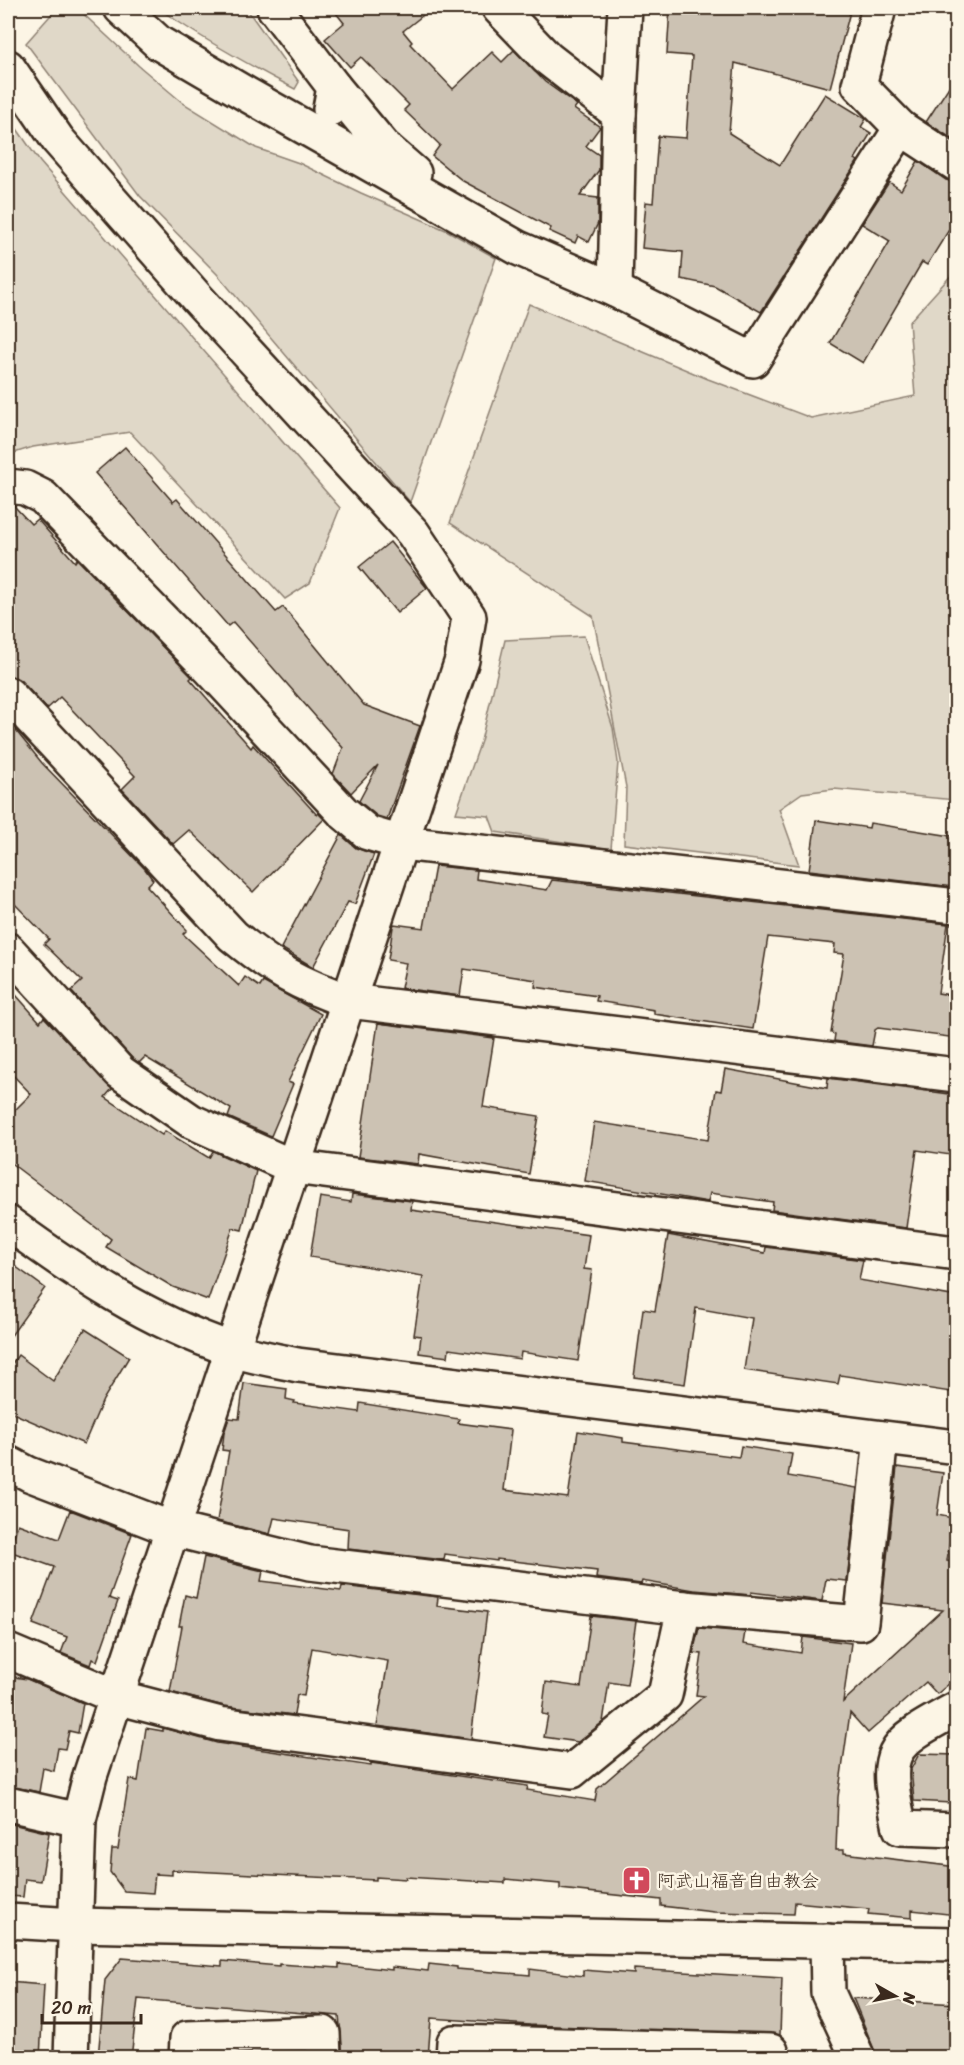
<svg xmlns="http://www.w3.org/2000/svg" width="964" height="2065" viewBox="0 0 964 2065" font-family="Sriracha,'Klee One',sans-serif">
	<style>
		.green { fill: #e0d8c8; stroke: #8e8173; stroke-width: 1.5 }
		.building { fill: #ccc2b3; stroke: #3b2a1e; stroke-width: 1.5 }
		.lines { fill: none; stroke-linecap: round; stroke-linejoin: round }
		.minor-casing { stroke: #3b2a1e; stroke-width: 38 }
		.minor { stroke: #fcf5e5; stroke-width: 33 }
		.labels { text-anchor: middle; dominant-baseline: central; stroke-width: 5; stroke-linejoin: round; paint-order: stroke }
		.poi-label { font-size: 18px; fill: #3b2a1e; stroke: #fcf5e5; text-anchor: start }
	</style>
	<rect width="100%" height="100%" fill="#fcf5e5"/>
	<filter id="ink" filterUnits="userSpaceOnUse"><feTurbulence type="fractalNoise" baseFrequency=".0167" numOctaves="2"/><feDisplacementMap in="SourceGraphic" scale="12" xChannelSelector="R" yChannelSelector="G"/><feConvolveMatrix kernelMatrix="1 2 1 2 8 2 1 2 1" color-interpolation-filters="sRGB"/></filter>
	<g filter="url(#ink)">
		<g class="green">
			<path d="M 57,8 L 77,8 L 139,66 L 183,103 L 256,148 L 299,163 L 361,193 L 448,231 L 496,258 L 410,502 L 217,274 L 140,196 L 26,43 Z"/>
			<path d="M 158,8 L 246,8 L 299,82 L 295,89 C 247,64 202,39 158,8 Z"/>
			<path d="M 8,116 L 40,162 L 340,508 L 310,583 L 285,599 L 130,432 L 33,447 L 8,455 Z"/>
			<path d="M 956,270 L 956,800 L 834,789 L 802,793 L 779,809 L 799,865 L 624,844 L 626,787 L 593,616 L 450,523 L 529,304 L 708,379 L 811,418 L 915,396 L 909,322 Z"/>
			<path d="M 584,636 L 613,728 L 618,762 L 611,849 L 495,832 L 489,816 L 456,813 L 481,741 L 505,640 Z"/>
		</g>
		<g class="building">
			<path d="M 332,8 L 432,8 L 403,31 L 412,42 L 410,44 L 453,89 L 492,52 L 502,62 L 514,50 L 545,82 L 577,105 L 574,109 L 600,127 L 586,146 L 599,155 L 599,170 L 580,196 L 598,198 L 598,223 L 589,242 L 578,236 L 575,243 L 549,231 L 551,228 L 463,181 L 432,156 L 440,145 L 404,110 L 409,105 L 361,57 L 350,67 L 325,39 L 344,23 Z"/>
			<path d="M 670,8 L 851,8 L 830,88 L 735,63 L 729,133 L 780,165 L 825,94 L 866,119 L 861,127 L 871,133 L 855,159 L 858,161 L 761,312 L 715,286 L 681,279 L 683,252 L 642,248 L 646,202 L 653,203 L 658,136 L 686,138 L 692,56 L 667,54 Z"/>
			<path d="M 957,74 L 957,142 L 926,122 Z"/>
			<path d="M 918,161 L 946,180 L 957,182 L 957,217 L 927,265 L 922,262 L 863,363 L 830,343 L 890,241 L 862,224 L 889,182 L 901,190 Z"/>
			<path d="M 125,447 L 173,502 L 177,499 L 276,612 L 283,607 L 364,705 L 420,726 L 387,819 L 377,816 L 359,801 L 378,765 L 351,793 L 333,774 L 343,748 L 233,622 L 228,626 L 95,473 Z"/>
			<path d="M 8,505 L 14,506 L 31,524 L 37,519 L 75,562 L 77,559 L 192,677 L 190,679 L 251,748 L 253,745 L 317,815 L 318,813 L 324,819 L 253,892 L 189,830 L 173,844 L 122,789 L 135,776 L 60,697 L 47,709 L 21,681 L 8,676 Z"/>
			<path d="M 390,542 L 427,588 L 397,613 L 359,567 Z"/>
			<path d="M 8,721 L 42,763 L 145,869 L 153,880 L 147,886 L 187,930 L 183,934 L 239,986 L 245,977 L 260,987 L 263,982 L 321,1014 L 288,1082 L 293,1084 L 271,1136 L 228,1117 L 231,1109 L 145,1057 L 139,1063 L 132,1058 L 71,991 L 82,981 L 44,944 L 49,939 L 8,897 Z"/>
			<path d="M 816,820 L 869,828 L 870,823 L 957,837 L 953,887 L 809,870 Z"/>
			<path d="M 341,835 L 356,848 L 374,854 L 355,904 L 348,902 L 313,967 L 281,948 Z"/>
			<path d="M 435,866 L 477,870 L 476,879 L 547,890 L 552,880 L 948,924 L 938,993 L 957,996 L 957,1038 L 878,1028 L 875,1030 L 872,1046 L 834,1041 L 835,1034 L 831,1033 L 844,954 L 834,953 L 835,944 L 768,937 L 753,1029 L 654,1014 L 654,1010 L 596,1001 L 597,996 L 535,987 L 536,980 L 464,969 L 460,996 L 401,988 L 406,963 L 388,960 L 393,927 L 394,924 L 424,928 Z"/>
			<path d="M 8,986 L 40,1022 L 44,1017 L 112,1089 L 105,1097 L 162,1135 L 165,1131 L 209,1158 L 213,1151 L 256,1171 L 242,1230 L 233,1228 L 208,1300 L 173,1287 L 106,1247 L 111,1239 L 8,1161 L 8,1117 L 31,1094 L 8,1070 Z"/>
			<path d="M 378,1023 L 494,1038 L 483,1107 L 539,1116 L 529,1174 L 419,1154 L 418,1164 L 358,1157 Z"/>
			<path d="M 725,1069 L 827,1088 L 828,1078 L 957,1095 L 957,1156 L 917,1150 L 906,1228 L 772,1210 L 773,1202 L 710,1193 L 708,1202 L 585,1181 L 594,1122 L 708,1140 L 716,1090 L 721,1091 Z"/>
			<path d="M 352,1194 L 412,1201 L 411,1210 L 589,1235 L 584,1269 L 592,1270 L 578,1361 L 521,1352 L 520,1359 L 449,1349 L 448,1357 L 419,1353 L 421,1336 L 414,1335 L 423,1276 L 310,1257 L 320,1197 L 351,1202 Z"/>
			<path d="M 668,1235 L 765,1253 L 766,1247 L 863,1260 L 859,1280 L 957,1297 L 957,1393 L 840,1375 L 838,1384 L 744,1370 L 752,1318 L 696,1308 L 685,1384 L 634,1377 L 643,1309 L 655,1311 Z"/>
			<path d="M 8,1261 L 45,1288 L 8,1340 Z"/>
			<path d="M 85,1329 L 129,1357 L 103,1400 L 84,1444 L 8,1411 L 8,1369 L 18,1355 L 53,1381 Z"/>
			<path d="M 244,1383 L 287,1389 L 286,1399 L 295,1401 L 294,1403 L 359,1412 L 360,1403 L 459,1419 L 458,1423 L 511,1430 L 504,1490 L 568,1498 L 578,1431 L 623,1438 L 623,1442 L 739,1457 L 741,1446 L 792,1454 L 788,1476 L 857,1488 L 847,1581 L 826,1579 L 822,1601 L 751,1592 L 751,1595 L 694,1590 L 642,1581 L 641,1584 L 596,1578 L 597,1571 L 497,1559 L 497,1561 L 445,1554 L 444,1560 L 348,1549 L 349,1529 L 274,1518 L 270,1534 L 217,1521 L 229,1451 L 222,1450 L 224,1433 L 229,1418 L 239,1419 Z"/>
			<path d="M 897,1467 L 943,1473 L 937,1515 L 953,1518 L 947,1561 L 957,1562 L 957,1677 L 937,1694 L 926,1682 L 868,1733 L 850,1713 L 838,1797 L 836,1850 L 844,1850 L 844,1853 L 957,1867 L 957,1915 L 912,1910 L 912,1918 L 868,1914 L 869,1909 L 795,1902 L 794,1914 L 714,1912 L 661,1906 L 661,1900 L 560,1889 L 560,1884 L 505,1879 L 505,1883 L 406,1877 L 406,1879 L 376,1877 L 376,1880 L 172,1870 L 172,1875 L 155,1874 L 153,1893 L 124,1891 L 110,1872 L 112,1849 L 118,1849 L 129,1779 L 138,1781 L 146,1728 L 163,1731 L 163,1728 L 217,1743 L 371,1766 L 371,1763 L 528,1786 L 527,1790 L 595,1801 L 597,1789 L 704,1696 L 696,1695 L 702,1654 L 693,1653 L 699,1628 L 745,1632 L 743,1644 L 801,1653 L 803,1637 L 851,1643 L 843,1702 L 943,1610 L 882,1603 Z"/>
			<path d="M 70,1510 L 132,1534 L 109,1598 L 118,1601 L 97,1661 L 92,1659 L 90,1665 L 61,1653 L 67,1637 L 33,1624 L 54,1567 L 9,1551 L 18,1524 L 59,1539 Z"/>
			<path d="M 204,1557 L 263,1571 L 261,1581 L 341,1591 L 342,1586 L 438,1597 L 437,1606 L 487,1612 L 471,1739 L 377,1726 L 388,1661 L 312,1648 L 304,1696 L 297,1695 L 294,1715 L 224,1706 L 170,1692 L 182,1626 L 179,1626 L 185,1595 L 196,1598 Z"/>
			<path d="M 591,1616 L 636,1621 L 627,1685 L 609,1682 L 603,1722 L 578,1742 L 544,1737 L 548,1715 L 542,1714 L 546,1682 L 581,1687 Z"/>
			<path d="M 8,1676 L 27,1679 L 83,1703 L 78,1733 L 69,1731 L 65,1749 L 58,1748 L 54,1771 L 43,1768 L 39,1792 L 8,1786 Z"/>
			<path d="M 919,1754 L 957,1755 L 957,1795 L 951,1795 L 951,1803 L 914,1801 L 911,1769 Z"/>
			<path d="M 8,1823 L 49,1833 L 41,1881 L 25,1879 L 23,1897 L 8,1896 Z"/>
			<path d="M 122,1958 L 222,1966 L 222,1961 L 279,1966 L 279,1964 L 339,1968 L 339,1964 L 392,1970 L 392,1967 L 428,1971 L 429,1964 L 457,1967 L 457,1969 L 530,1975 L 530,1969 L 583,1976 L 583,1970 L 634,1974 L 634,1969 L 782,1978 L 780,2035 L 530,2025 L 431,2018 L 428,2058 L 343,2058 L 339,2016 L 138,1999 L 131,2058 L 98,2058 L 105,1980 Z"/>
			<path d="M 8,1982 L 44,1985 L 40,2058 L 8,2058 Z"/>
			<path d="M 853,1998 L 957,2004 L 957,2058 L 927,2058 L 875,2052 Z"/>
		</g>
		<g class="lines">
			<defs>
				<g id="minor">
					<path d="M 121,8 L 159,43 L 246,94 L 518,248 L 615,290 L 619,114 L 625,8"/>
					<path d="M 274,8 L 334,87 L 330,109"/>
					<path d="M 499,8 L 547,58 L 619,114"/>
					<path d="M 879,8 L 859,85 L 901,128"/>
					<path d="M 8,67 L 58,140 L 198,299 L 413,533 L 469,617 L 462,660 L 90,1776 L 79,1820 L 71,2058"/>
					<path d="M 334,87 L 383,146 L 414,173"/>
					<path d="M 615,290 L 753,360 L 901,128 L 956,164"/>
					<path d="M 8,486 L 25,488 L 43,497 L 210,669 L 343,812 L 368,833 L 402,843 L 956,906"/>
					<path d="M 8,694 L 233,936 C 275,970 298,984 349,1001 L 956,1075"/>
					<path d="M 8,950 L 120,1072 L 191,1121 L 293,1167 L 956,1253"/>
					<path d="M 8,1223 C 78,1274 148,1321 231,1349 C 252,1357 276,1360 298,1365 L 956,1447"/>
					<path d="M 8,1463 L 29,1474 L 172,1529 L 310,1563 L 684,1608 L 665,1695 L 572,1771 L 220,1724 L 117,1697 L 8,1651"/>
					<path d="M 684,1608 L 861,1623 L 881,1438"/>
					<path d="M 956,1709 C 887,1746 883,1750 900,1828 L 956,1830"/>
					<path d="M 8,1804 L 79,1820"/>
					<path d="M 8,1921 L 75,1925 L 956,1944"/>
					<path d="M 827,1941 L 828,1993 L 858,2058"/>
					<path d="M 186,2058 L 187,2038 L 323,2033 L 324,2058"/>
					<path d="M 453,2058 L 454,2042 L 771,2051"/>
				</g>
			</defs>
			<use href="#minor" class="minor-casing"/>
			<use href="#minor" class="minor"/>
		</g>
	</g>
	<defs>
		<symbol id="church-square" viewBox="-11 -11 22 22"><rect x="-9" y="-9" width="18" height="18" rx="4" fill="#d1495b" stroke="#fcf5e5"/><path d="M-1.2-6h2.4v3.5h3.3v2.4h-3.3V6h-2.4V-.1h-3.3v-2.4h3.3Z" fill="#fff"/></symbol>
	</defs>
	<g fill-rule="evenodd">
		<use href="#church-square" x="620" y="1864" width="33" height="33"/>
	</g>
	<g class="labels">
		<g class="poi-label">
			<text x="657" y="1881">阿武山福音自由教会</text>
		</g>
	</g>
	<rect width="964" height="2065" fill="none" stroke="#fcf5e5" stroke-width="30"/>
	<rect x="15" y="15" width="934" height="2035" fill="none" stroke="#3b2a1e" stroke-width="2" filter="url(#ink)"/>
	<g transform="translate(895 1996) rotate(99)" stroke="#fcf5e5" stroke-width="4.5" paint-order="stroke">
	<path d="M0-4.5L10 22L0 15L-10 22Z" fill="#3b2a1e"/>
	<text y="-9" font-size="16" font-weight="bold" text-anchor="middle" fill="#3b2a1e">N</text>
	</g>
	<path d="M42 2014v9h99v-9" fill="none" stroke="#3b2a1e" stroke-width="3"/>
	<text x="51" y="2014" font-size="18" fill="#3b2a1e" stroke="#fcf5e5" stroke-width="4.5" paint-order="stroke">20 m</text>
</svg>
